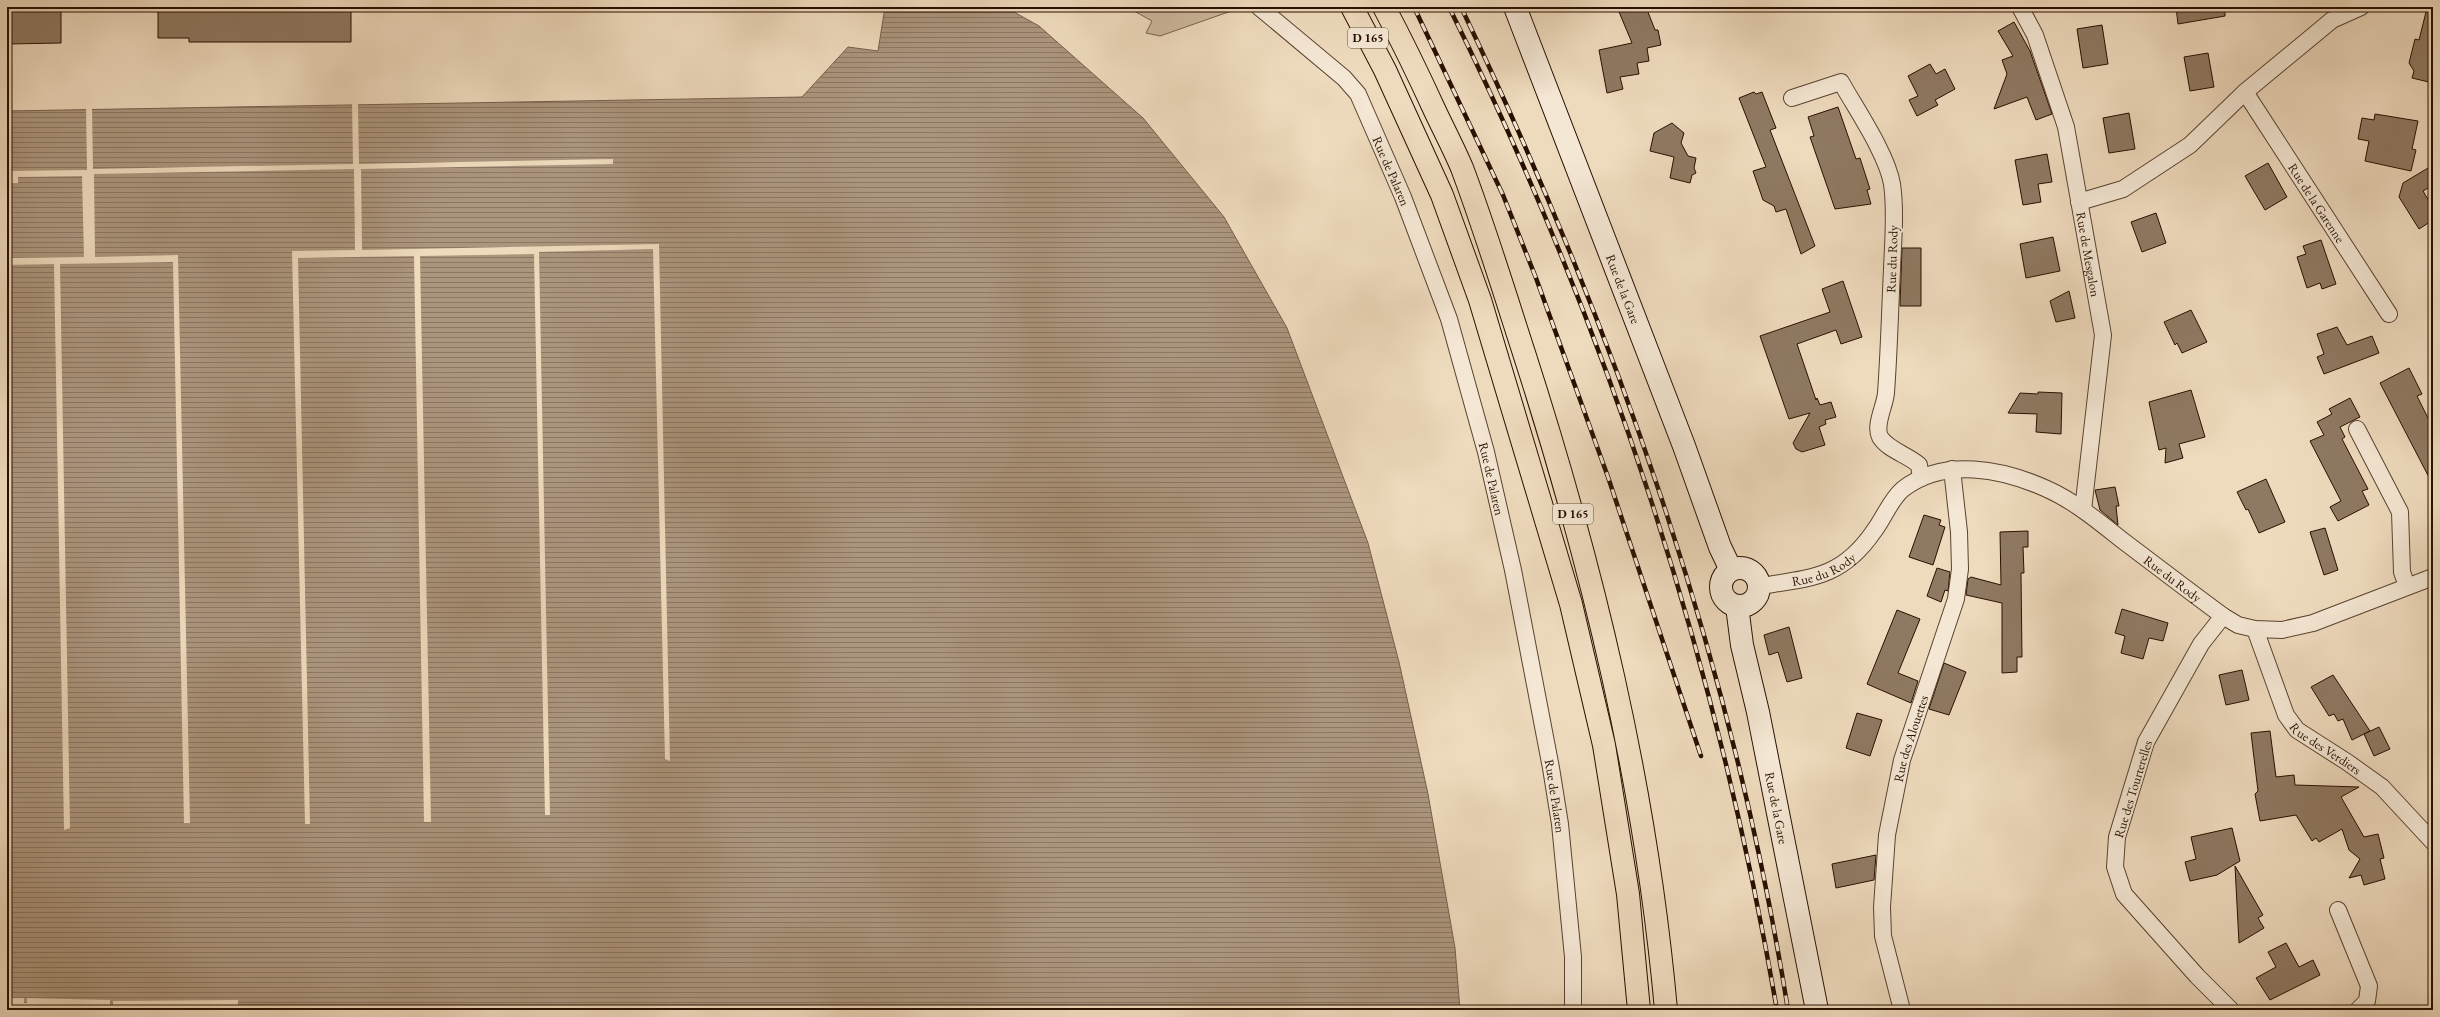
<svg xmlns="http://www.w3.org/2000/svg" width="2440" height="1017" viewBox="0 0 2440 1017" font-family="'EB Garamond',serif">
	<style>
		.grass { fill: #ccb79d; stroke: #7a634e }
		.water { fill: url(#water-rules); stroke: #775f4b }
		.pier { fill: #eedabd }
		.building { fill: #8f7962; stroke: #280f00 }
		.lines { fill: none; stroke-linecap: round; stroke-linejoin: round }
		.street-casing { stroke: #5a422f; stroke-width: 18 }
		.secondary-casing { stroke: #280f00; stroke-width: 24 }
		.highway-casing { stroke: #280f00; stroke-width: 24 }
		.street { stroke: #f4e7d4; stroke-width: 16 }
		.secondary { stroke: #f4e7d4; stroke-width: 22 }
		.highway { stroke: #eedabd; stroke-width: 22 }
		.rail-casing { stroke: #280f00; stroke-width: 4.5 }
		.rail { stroke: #f4e7d4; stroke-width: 3; stroke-dasharray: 9; stroke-linecap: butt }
		.labels { text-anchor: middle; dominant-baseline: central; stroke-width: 4; stroke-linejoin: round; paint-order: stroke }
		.shield { fill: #f4e7d4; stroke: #655040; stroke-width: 1 }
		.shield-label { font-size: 12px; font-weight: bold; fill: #280f00 }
		.street-label { font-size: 13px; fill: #280f00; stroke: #f4e7d4 }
	</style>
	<defs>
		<pattern id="water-rules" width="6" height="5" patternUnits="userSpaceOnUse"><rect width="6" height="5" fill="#ab957d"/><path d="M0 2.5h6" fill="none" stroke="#8b7864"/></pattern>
	</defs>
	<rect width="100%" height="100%" fill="#eedabd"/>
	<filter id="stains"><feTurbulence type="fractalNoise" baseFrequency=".005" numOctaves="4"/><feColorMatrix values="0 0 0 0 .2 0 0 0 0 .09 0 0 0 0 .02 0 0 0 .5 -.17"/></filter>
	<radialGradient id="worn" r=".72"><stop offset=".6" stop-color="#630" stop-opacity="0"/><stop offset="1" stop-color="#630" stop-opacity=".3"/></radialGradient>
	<path class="grass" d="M 1127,7 L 1235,7 L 1237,9 L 1160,36 L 1146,33 L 1152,21 Z"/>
	<path class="water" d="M 885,7 L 1005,7 L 1039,26 L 1143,118 L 1224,217 L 1287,328 L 1368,543 L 1399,662 L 1428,794 L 1455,948 L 1460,1010 L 7,1010 L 7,111 L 802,97 L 848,47 L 878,51 Z"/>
	<g class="pier">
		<path d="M 352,103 L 358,103 L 359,164 L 613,159 L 613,164 L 361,169 L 362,250 L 659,244 L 670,761 L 665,759 L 653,249 L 539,252 L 550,815 L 545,815 L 534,254 L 420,256 L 431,822 L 424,822 L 414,256 L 298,258 L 310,824 L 305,824 L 292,251 L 355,250 L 354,169 L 94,174 L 95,257 L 178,255 L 190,823 L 184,823 L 173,262 L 60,264 L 70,828 L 64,830 L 54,264 L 7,265 L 7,258 L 84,257 L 82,176 L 18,177 L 18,183 L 7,183 L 7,171 L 87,170 L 86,108 L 92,107 L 93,169 L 353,164 Z"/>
		<path d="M 7,998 L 24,998 L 24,1003 L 27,1003 L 27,998 L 110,1000 L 110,1006 L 113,1006 L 113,1001 L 238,1000 L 238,1010 L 7,1010 Z"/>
	</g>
	<g class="building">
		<path d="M 7,7 L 61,7 L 61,43 L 7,44 Z"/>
		<path d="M 158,7 L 351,7 L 351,42 L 189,42 L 189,38 L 158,38 Z"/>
		<path d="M 1617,7 L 1646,7 L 1655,30 L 1658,30 L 1661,45 L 1647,48 L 1649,61 L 1637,63 L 1639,74 L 1620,77 L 1623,89 L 1607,93 L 1599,50 L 1632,43 Z"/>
		<path d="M 2176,7 L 2225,7 L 2225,16 L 2178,24 Z"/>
		<path d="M 2427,8 L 2433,8 L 2433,83 L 2412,78 L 2414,71 L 2409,63 L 2415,39 L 2419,40 Z"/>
		<path d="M 2014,22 L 2030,51 L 2052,114 L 2036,120 L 2027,97 L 1994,109 L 2007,74 L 2002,60 L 2013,56 L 1998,31 Z"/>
		<path d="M 2102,25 L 2108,64 L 2083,68 L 2077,29 Z"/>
		<path d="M 2208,53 L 2214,87 L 2190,91 L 2184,57 Z"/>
		<path d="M 1930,64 L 1936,74 L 1945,69 L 1955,89 L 1935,100 L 1938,105 L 1917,116 L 1909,100 L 1918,96 L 1908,76 Z"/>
		<path d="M 1754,92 L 1756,94 L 1762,92 L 1776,128 L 1770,130 L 1815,246 L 1801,254 L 1786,209 L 1776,212 L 1774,206 L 1763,200 L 1753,171 L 1766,167 L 1739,98 Z"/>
		<path d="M 1838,107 L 1856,159 L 1860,158 L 1870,189 L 1867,190 L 1871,204 L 1835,209 L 1810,137 L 1814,136 L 1808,117 Z"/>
		<path d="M 2129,113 L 2135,149 L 2109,153 L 2103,118 Z"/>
		<path d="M 2375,114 L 2418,121 L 2412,149 L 2416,150 L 2411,171 L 2365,161 L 2369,141 L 2358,139 L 2362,118 L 2374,120 Z"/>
		<path d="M 1672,123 L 1684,133 L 1681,143 L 1688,156 L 1696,158 L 1694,168 L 1696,173 L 1692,175 L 1690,183 L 1670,178 L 1674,157 L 1650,151 L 1654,133 Z"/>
		<path d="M 2047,154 L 2052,182 L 2038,184 L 2041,202 L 2023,205 L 2015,160 Z"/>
		<path d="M 2268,163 L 2287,197 L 2265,210 L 2245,176 Z"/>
		<path d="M 2433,165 L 2433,185 L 2423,191 L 2433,208 L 2433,220 L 2419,229 L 2399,197 L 2403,183 Z"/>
		<path d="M 2156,213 L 2166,243 L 2142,252 L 2131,222 Z"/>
		<path d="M 2053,237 L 2060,271 L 2026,278 L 2020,244 Z"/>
		<path d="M 2321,240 L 2336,284 L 2322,289 L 2320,283 L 2307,288 L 2297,257 L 2306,254 L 2303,246 Z"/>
		<path d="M 1902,248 L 1921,248 L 1921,306 L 1900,306 Z"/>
		<path d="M 1843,281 L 1862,337 L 1841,344 L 1836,330 L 1797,344 L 1816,400 L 1817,398 L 1820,405 L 1831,402 L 1836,417 L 1825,420 L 1826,424 L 1819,427 L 1825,445 L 1802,452 L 1796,449 L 1793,443 L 1810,413 L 1789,419 L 1760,336 L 1830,312 L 1822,289 Z"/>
		<path d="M 2069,291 L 2075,318 L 2056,322 L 2050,301 Z"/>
		<path d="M 2191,310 L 2207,342 L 2182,353 L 2177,343 L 2175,345 L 2164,322 Z"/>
		<path d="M 2337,327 L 2347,345 L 2372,336 L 2379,353 L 2324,374 L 2317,357 L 2324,354 L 2317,334 Z"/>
		<path d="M 2409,368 L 2422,394 L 2417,396 L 2433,428 L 2433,485 L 2380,383 Z"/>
		<path d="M 2191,390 L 2205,437 L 2179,444 L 2183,458 L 2165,463 L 2166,448 L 2159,450 L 2149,402 Z"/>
		<path d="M 2038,392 L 2062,393 L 2061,434 L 2036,432 L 2037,414 L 2008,413 L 2020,393 L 2038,394 Z"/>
		<path d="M 2350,398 L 2360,417 L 2340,427 L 2345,437 L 2342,439 L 2368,489 L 2362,491 L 2369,505 L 2338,521 L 2330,507 L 2341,501 L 2310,441 L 2324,435 L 2317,422 L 2332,414 L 2329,409 Z"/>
		<path d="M 2266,479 L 2285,522 L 2259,533 L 2248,509 L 2246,510 L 2237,492 Z"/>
		<path d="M 2115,487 L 2119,506 L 2116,506 L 2118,525 L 2100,510 L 2095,490 Z"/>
		<path d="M 1924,515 L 1941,520 L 1939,525 L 1945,527 L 1933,565 L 1909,557 Z"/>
		<path d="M 2325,528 L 2338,570 L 2324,575 L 2310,532 Z"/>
		<path d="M 2028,531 L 2028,547 L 2023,547 L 2024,573 L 2021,573 L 2022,657 L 2017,657 L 2017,672 L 2002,673 L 2002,603 L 1966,595 L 1968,579 L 1971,577 L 2001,585 L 2000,532 Z"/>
		<path d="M 1937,568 L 1950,572 L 1948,591 L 1945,590 L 1941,602 L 1927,596 Z"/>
		<path d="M 2122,609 L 2168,623 L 2163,641 L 2149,638 L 2143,659 L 2121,653 L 2125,636 L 2115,633 Z"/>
		<path d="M 1897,610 L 1920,619 L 1898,673 L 1918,681 L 1911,703 L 1867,684 Z"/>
		<path d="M 1789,627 L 1802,678 L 1787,682 L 1778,652 L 1769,655 L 1764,635 Z"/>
		<path d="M 1944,663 L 1966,672 L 1949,715 L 1929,709 Z"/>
		<path d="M 2242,670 L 2249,700 L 2226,705 L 2219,675 Z"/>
		<path d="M 2333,675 L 2370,731 L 2352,740 L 2343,719 L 2338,721 L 2334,714 L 2329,716 L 2311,687 Z"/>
		<path d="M 1857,713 L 1882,720 L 1870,756 L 1846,748 Z"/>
		<path d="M 2379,727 L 2390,749 L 2374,756 L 2364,734 Z"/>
		<path d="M 2270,731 L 2276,777 L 2294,775 L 2295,785 L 2359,787 L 2341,797 L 2364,837 L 2378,834 L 2384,858 L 2380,859 L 2385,879 L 2364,885 L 2361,875 L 2349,878 L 2360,859 L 2349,850 L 2342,829 L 2319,842 L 2316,838 L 2312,841 L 2296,815 L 2260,821 L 2255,794 L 2258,791 L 2251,733 Z"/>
		<path d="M 2232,828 L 2240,861 L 2217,875 L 2190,881 L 2185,862 L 2196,859 L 2191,837 Z"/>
		<path d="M 1876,855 L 1874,880 L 1836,888 L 1832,864 Z"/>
		<path d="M 2235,866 L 2263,915 L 2258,918 L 2264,928 L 2239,943 Z"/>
		<path d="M 2286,943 L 2299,967 L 2313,960 L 2320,975 L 2270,1000 L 2256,978 L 2276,967 L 2268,952 Z"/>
	</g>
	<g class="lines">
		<defs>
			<g id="street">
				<path id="s1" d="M 1259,7 L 1344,78 L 1358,94 L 1403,197 L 1449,319 L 1486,452 L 1513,570 L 1551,768 L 1560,824 L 1573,957 L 1573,1010"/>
				<path id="s2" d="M 2020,7 L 2035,35 L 2066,127 L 2103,335 L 2083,510"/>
				<path id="s3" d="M 2245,92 L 2389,314"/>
				<path d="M 1792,98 L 1841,82 C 1856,109 1887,154 1892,184 C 1896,212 1893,241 1892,269 C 1890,310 1889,352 1886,393 C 1885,406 1874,425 1880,437 C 1888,450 1908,455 1919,465 L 1921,478"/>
				<path d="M 2079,202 L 2123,189 L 2190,145 L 2245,92 L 2332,20 L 2361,7"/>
				<path d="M 2357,429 L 2400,512 L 2402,572 L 2407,586"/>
				<path id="s4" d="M 1760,586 C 1811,578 1842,578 1874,531 C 1884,518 1890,500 1903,489 C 1944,457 2003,469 2047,489 C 2074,501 2098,521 2122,540 C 2155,565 2189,591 2223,616 L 2238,625 L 2255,629 L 2282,630 L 2313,623 L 2433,577"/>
				<path d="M 2223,616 L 2201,644 L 2146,742 L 2117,837 L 2115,867 L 2124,894 L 2197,976 L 2231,1010"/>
				<path id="s5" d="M 2255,629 L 2286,715 L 2297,730 L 2347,762 L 2382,787 L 2433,842"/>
				<path d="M 2338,910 L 2369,986 L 2367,1001 L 2358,1010"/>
				<path id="s6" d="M 1902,1010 L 1883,936 L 1882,907 L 1887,835 L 1902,760 L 1956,599 L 1960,569 L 1959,532 L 1952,469"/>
			</g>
			<g id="secondary">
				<path id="s7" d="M 1515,7 L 1684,446 L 1720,547 L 1731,570"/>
				<circle cx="1740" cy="587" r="19"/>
				<path id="s8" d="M 1737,606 L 1742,645 L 1758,712 L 1817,1010"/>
			</g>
			<g id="highway">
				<path d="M 1352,7 L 1385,70 L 1442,195 L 1480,300 L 1571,604 L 1604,745 L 1628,894 L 1639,1010"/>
				<path d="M 1384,7 C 1402,41 1419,76 1435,111 C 1444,130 1454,149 1462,168 C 1485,229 1504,291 1524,353 C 1593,567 1646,786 1666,1010"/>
			</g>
		</defs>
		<use href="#street" class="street-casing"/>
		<use href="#secondary" class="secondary-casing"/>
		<use href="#highway" class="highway-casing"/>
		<use href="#street" class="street"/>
		<use href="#secondary" class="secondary"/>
		<use href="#highway" class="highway"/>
		<defs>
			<g id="rail">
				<path d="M 1414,7 L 1503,195 L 1536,278 L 1608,477 L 1701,756"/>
				<path d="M 1449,7 C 1608,328 1716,657 1777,1010"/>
				<path d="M 1461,7 C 1614,327 1732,658 1788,1010"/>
			</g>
		</defs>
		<use href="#rail" class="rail-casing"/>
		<use href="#rail" class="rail"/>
	</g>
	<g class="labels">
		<g class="shield">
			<rect x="1348" y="28" width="40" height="20" rx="3"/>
			<rect x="1553" y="504" width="40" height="20" rx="3"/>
		</g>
		<g class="shield-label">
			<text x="1368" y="38">D 165</text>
			<text x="1573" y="514">D 165</text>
		</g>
		<g class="street-label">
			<text stroke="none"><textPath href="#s1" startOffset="216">Rue de Palaren</textPath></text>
			<text stroke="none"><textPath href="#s3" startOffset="132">Rue de la Garenne</textPath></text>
			<text stroke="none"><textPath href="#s2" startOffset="258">Rue de Mesgalon</textPath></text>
			<text transform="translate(1892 259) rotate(-88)">Rue du Rody</text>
			<text stroke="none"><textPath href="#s7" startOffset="302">Rue de la Gare</textPath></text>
			<text stroke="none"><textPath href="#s1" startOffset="540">Rue de Palaren</textPath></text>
			<text stroke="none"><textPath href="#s4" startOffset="66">Rue du Rody</textPath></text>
			<text stroke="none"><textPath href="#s4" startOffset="489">Rue du Rody</textPath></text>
			<text stroke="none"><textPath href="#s6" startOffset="277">Rue des Alouettes</textPath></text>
			<text stroke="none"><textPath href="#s5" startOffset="144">Rue des Verdiers</textPath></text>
			<text transform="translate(2133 789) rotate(-73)">Rue des Tourterelles</text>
			<text stroke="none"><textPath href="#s1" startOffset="864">Rue de Palaren</textPath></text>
			<text stroke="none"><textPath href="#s8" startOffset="206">Rue de la Gare</textPath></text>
		</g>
	</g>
	<rect width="2440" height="1017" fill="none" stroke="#eedabd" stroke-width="24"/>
	<rect x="8" y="8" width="2424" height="1001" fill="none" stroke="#280f00" stroke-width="2"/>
	<rect x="12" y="12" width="2416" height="993" fill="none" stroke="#280f00"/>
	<rect width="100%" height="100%" filter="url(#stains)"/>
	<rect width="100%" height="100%" fill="url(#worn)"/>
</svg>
